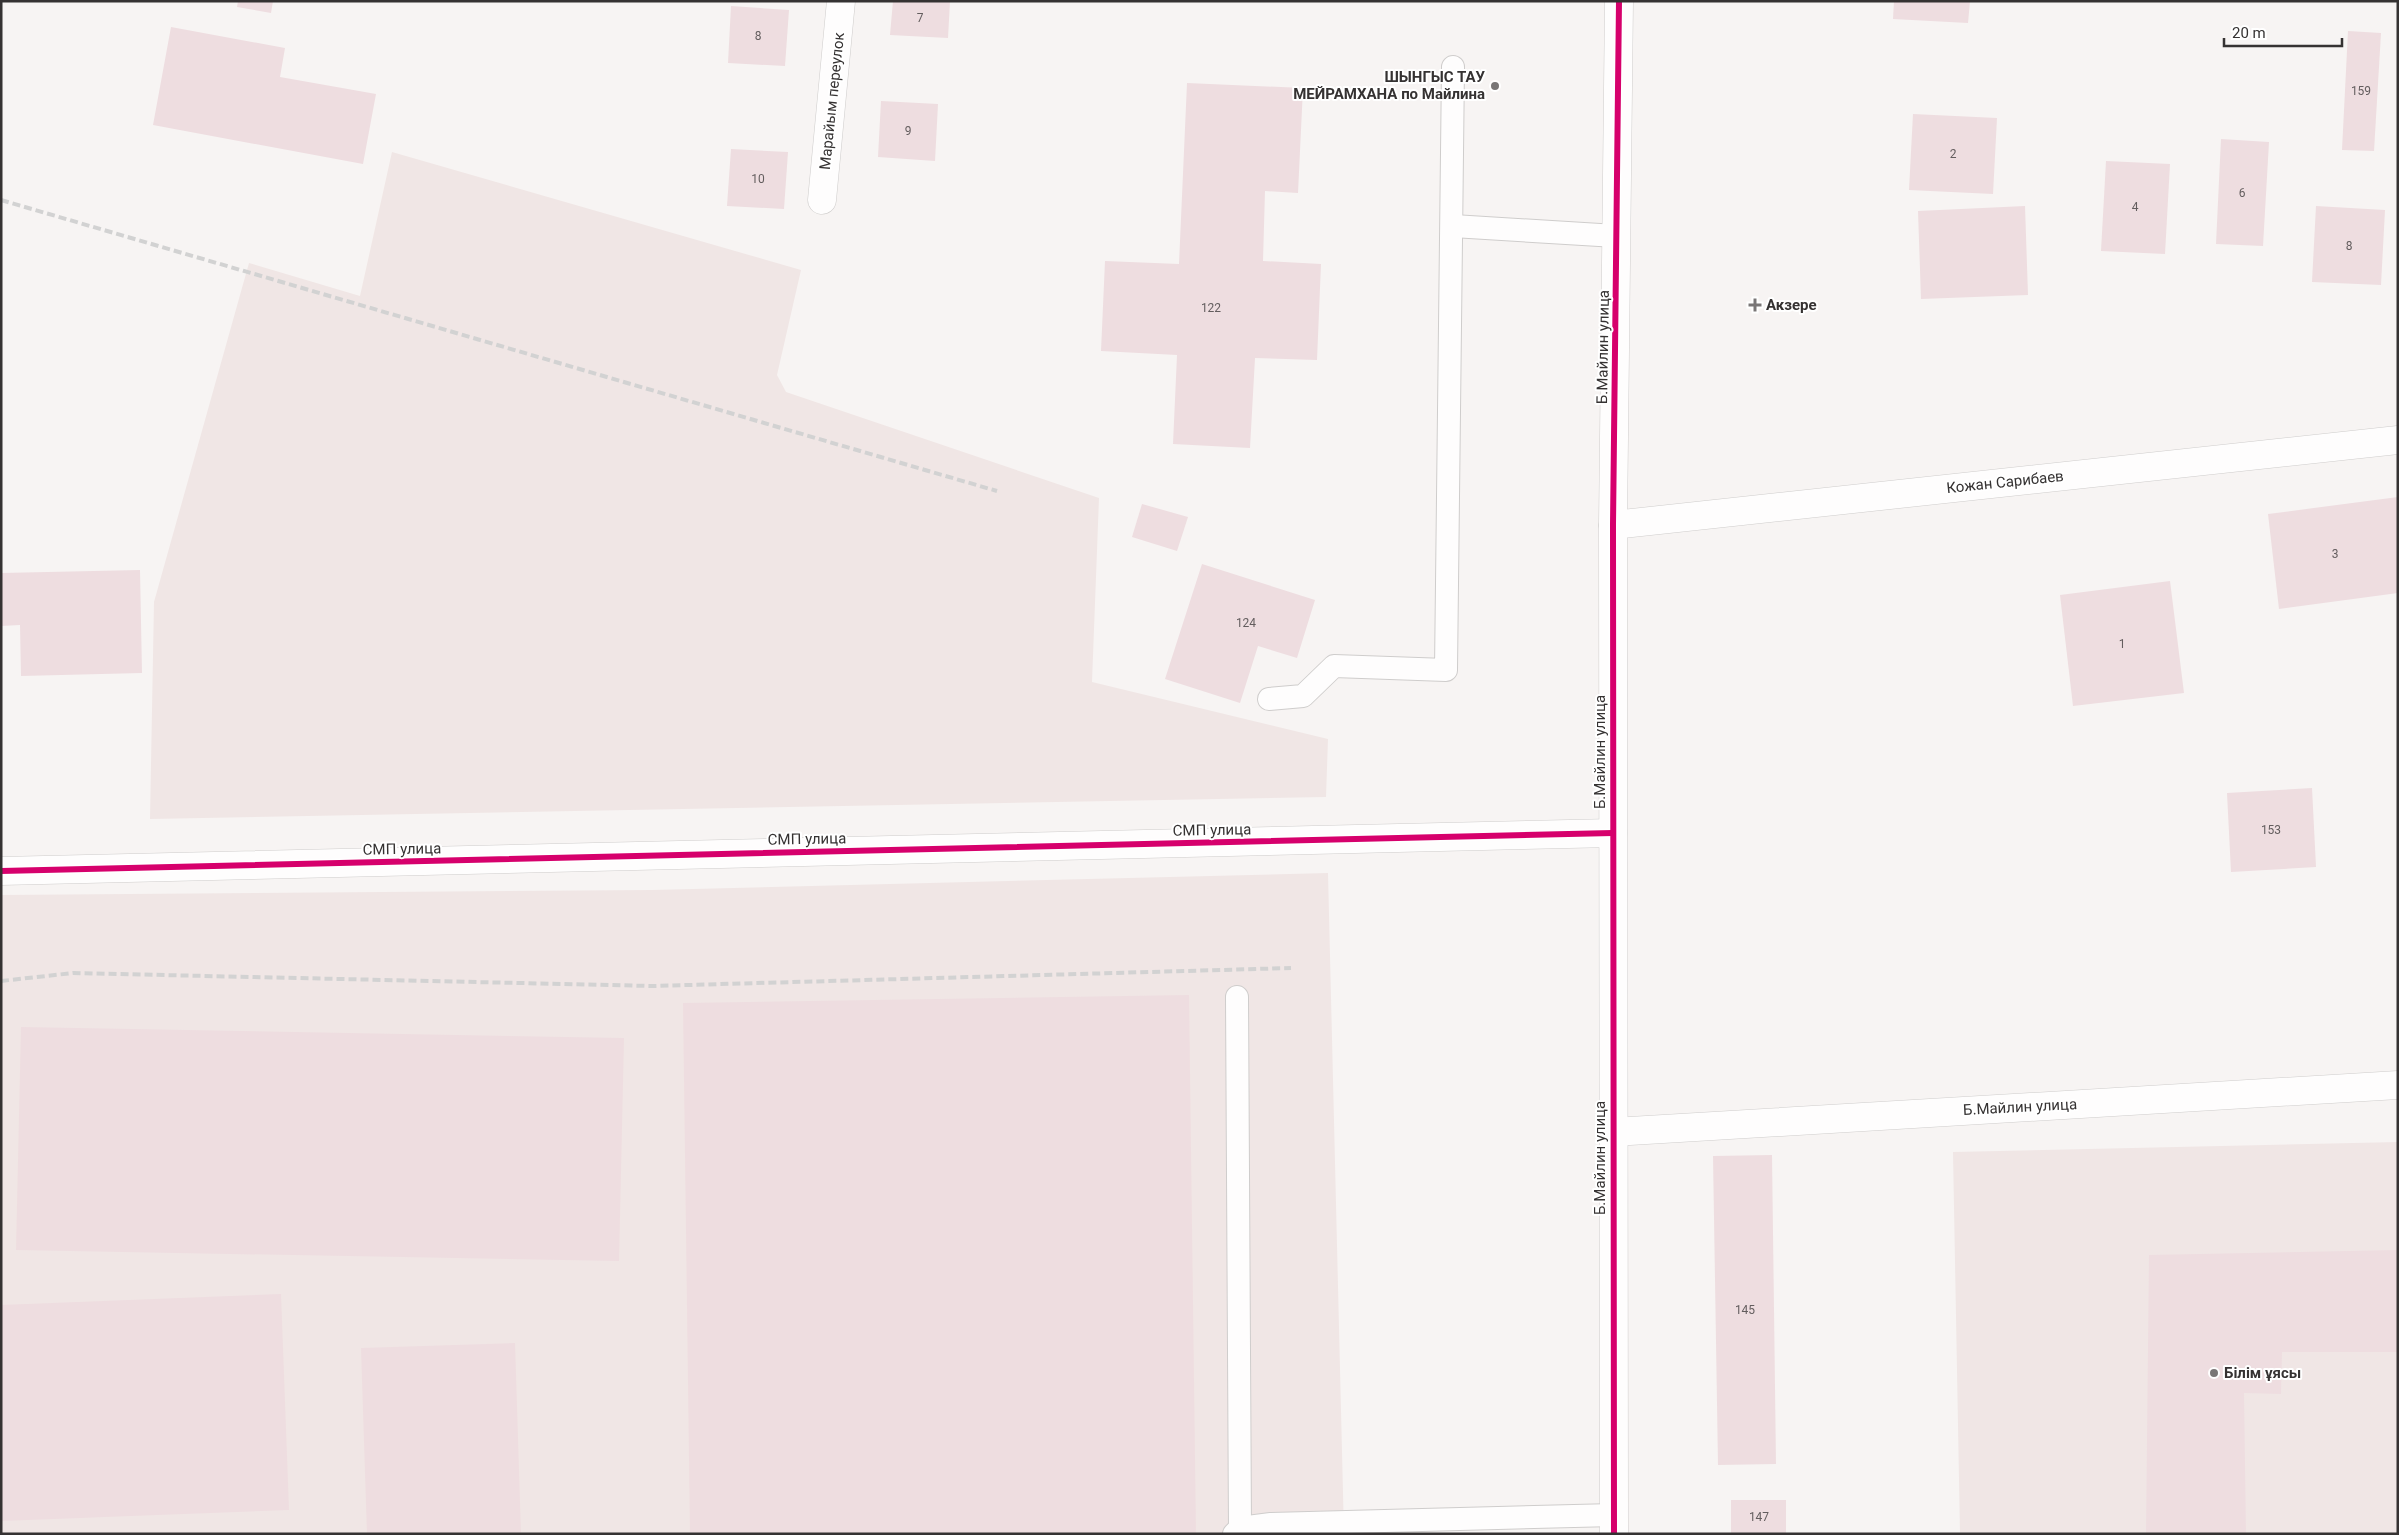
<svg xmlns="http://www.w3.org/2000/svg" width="2399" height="1535" viewBox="0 0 2399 1535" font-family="Roboto,sans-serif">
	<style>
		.built { fill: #f0e6e5 }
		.building { fill: #eedde0 }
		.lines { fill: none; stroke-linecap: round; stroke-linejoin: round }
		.service-casing { stroke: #cfcdcc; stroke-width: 24 }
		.minor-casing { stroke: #cfcdcc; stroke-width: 29 }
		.tertiary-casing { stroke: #cfcdcc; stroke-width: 29 }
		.service { stroke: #fefdfd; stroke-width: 22 }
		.minor { stroke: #fefdfd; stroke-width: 28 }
		.tertiary { stroke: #fefdfd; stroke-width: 28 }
		.rail { stroke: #d2d2d2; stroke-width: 4; stroke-dasharray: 8 4; stroke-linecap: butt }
		.cycleway-casing { stroke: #fff; stroke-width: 9 }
		.cycleway { stroke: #d6006c; stroke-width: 6 }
		.poi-dot { fill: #797676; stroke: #fff; stroke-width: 2 }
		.labels { text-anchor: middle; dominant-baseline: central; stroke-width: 4; stroke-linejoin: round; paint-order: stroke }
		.number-label { font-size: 12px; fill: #635d5e }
		.poi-label { font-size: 15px; font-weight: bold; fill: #353232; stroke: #fff; text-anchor: start }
		.street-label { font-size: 15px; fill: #353232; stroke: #fff }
	</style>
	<rect width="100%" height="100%" fill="#f7f4f3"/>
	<g class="built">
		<path d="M 392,152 L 801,270 L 777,375 L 786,392 L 1099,498 L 1092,682 L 1328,739 L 1326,797 L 150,819 L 154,602 L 249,263 L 360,296 Z"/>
		<path d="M 1328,873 L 1344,1534 L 1,1534 L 1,895 L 652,890 Z"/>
		<path d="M 2398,1142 L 2398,1534 L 1960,1534 L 1953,1152 Z"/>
	</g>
	<g class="building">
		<path d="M 238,1 L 273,1 L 271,13 L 237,7 Z"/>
		<path d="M 893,1 L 950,1 L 948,38 L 890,35 Z"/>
		<path d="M 1894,1 L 1970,1 L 1968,23 L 1893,19 Z"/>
		<path d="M 731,6 L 789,10 L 785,66 L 728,63 Z"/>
		<path d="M 171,27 L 285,48 L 280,77 L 376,94 L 363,164 L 153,125 Z"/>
		<path d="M 2348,31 L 2381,33 L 2374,151 L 2342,150 Z"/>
		<path d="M 1187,83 L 1303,88 L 1298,193 L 1265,191 L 1263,261 L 1321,264 L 1317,360 L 1255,358 L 1250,448 L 1173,444 L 1177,355 L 1101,351 L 1105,261 L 1179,264 Z"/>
		<path d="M 881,101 L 938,104 L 935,161 L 878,157 Z"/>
		<path d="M 1913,114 L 1997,118 L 1993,194 L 1909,190 Z"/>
		<path d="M 2221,139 L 2269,142 L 2263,246 L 2216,244 Z"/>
		<path d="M 731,149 L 788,152 L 784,209 L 727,206 Z"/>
		<path d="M 2106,161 L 2170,164 L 2165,254 L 2101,251 Z"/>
		<path d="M 2025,206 L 2028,295 L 1921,299 L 1918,211 Z"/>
		<path d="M 2316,206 L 2385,210 L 2381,285 L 2312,282 Z"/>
		<path d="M 2398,497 L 2398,593 L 2279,609 L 2268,514 Z"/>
		<path d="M 1142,504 L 1188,517 L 1177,551 L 1132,537 Z"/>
		<path d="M 1202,564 L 1315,600 L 1297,658 L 1258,646 L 1240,703 L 1165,679 Z"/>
		<path d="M 140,570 L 142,673 L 21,676 L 20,625 L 1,626 L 1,573 Z"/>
		<path d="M 2170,581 L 2184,693 L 2073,706 L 2060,595 Z"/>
		<path d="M 2312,788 L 2316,867 L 2231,872 L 2227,793 Z"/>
		<path d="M 1189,995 L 1196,1534 L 690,1534 L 683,1003 Z"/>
		<path d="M 21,1027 L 624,1038 L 619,1261 L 16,1250 Z"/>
		<path d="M 1772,1155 L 1776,1464 L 1718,1465 L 1713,1156 Z"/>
		<path d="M 2398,1250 L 2398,1352 L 2282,1352 L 2281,1394 L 2244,1393 L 2246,1534 L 2146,1534 L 2149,1255 Z"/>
		<path d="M 281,1294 L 289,1510 L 1,1521 L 1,1305 Z"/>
		<path d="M 515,1343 L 521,1534 L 367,1534 L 361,1348 Z"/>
		<rect x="1731" y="1500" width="55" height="34"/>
	</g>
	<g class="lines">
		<defs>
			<g id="service">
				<path d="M 1453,226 L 1616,236"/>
				<path d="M 1269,699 L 1303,696 L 1334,666 L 1446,670 L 1453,67"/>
				<path d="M 1237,997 L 1240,1528"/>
				<path d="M 1234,1534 L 1240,1528 L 1271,1524 L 1614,1515"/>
			</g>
			<g id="minor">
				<path d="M 822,200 L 841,1"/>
				<path d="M 1613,525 L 2398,440"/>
				<path d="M 1,871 L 1613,833"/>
				<path d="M 1613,1132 L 2398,1085"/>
			</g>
			<path id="tertiary" d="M 1614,1534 L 1613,525 L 1619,1"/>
		</defs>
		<use href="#service" class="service-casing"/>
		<use href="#minor" class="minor-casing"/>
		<use href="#tertiary" class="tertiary-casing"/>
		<use href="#service" class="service"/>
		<use href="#minor" class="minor"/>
		<use href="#tertiary" class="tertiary"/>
		<g class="rail">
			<path d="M 1,200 L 997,491"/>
			<path d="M 1,981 L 73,973 L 653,986 L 1291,968"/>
		</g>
		<defs>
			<g id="cycleway">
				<path d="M 1,871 L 1613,833"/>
				<path d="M 1614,1534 L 1613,525 L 1619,1"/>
			</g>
		</defs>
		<use href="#cycleway" class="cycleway-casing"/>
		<use href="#cycleway" class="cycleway"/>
	</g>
	<g class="poi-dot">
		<circle cx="1495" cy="86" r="5"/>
		<path d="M1752.5 297.5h5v5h5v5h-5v5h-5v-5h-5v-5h5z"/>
		<circle cx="2214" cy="1373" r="5"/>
	</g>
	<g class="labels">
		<g class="number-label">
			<text x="920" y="18">7</text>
			<text x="758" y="36">8</text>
			<text x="2361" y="91">159</text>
			<text x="908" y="131">9</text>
			<text x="1953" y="154">2</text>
			<text x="758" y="179">10</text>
			<text x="2242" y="193">6</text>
			<text x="2135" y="207">4</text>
			<text x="2349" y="246">8</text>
			<text x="1211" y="308">122</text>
			<text x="2335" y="554">3</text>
			<text x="1246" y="623">124</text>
			<text x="2122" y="644">1</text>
			<text x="2271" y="830">153</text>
			<text x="1745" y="1310">145</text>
			<text x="1759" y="1517">147</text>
		</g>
		<g class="poi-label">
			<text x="1485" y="77" text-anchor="end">ШЫНГЫС ТАУ<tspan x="1485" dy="17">МЕЙРАМХАНА по Майлина</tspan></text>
			<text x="1766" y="305">Акзере</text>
			<text x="2224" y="1373">Білім ұясы</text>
		</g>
		<g class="street-label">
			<text transform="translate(832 101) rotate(-84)">Марайым переулок</text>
			<text transform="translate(1603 347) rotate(-89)">Б.Майлин улица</text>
			<text transform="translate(2005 482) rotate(-6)">Кожан Сарибаев</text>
			<text transform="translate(1600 752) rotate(-90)">Б.Майлин улица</text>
			<text transform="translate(1212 830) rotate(-1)">СМП улица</text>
			<text transform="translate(807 839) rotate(-1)">СМП улица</text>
			<text transform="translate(402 849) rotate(-1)">СМП улица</text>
			<text transform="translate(2020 1107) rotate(-3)">Б.Майлин улица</text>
			<text transform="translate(1600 1158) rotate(-90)">Б.Майлин улица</text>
		</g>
	</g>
	<rect width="2399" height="1535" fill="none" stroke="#353232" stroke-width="5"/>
	<path d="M2224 38v8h118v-8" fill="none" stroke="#353232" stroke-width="2.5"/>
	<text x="2232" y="38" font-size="15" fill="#353232" stroke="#ffffff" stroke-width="4" paint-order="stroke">20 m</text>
</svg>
